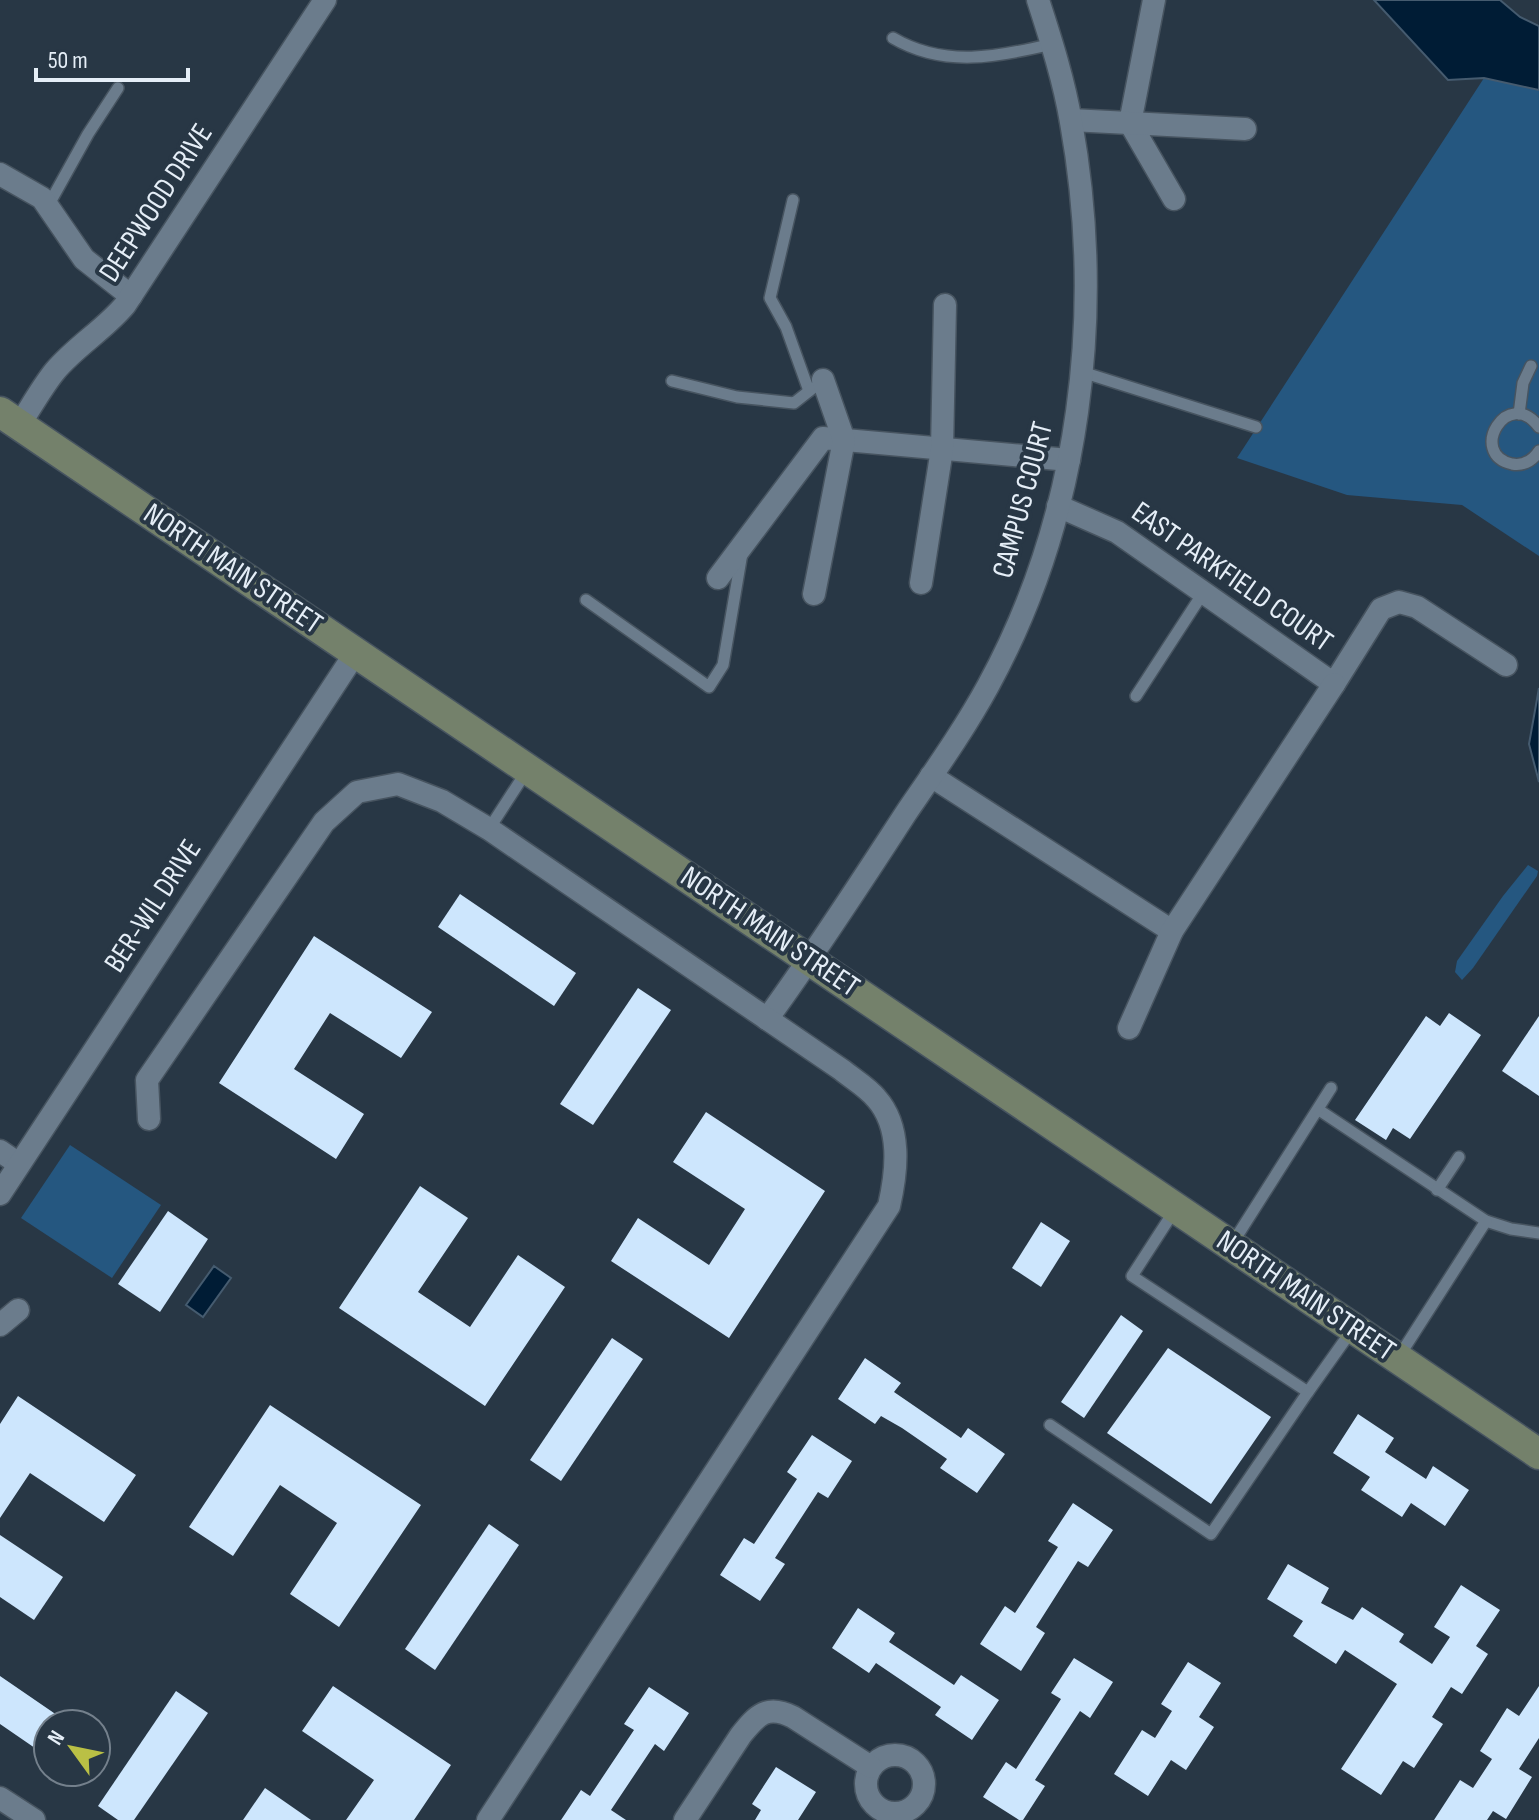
<svg xmlns="http://www.w3.org/2000/svg" width="1539" height="1820" viewBox="0 0 1539 1820" font-family="'Sofia Sans Condensed',sans-serif">
	<style>
		.green { fill: #255780 }
		.water { fill: #001c35; stroke: #455b6f; stroke-width: 2 }
		.building { fill: #cde6fd }
		.lines { fill: none; stroke-linecap: round; stroke-linejoin: round }
		.lane-casing { stroke: #475460; stroke-width: 14 }
		.street-casing { stroke: #475460; stroke-width: 25 }
		.secondary-casing { stroke: #475460; stroke-width: 33 }
		.lane { stroke: #6b7c8c; stroke-width: 11 }
		.street { stroke: #6b7c8c; stroke-width: 22 }
		.secondary { stroke: #74816b; stroke-width: 30 }
		.labels { text-anchor: middle; dominant-baseline: central; stroke-width: 8; stroke-linejoin: round; paint-order: stroke }
		.street-label { font-size: 30px; fill: #e5eef7; stroke: #283745 }
	</style>
	<rect width="100%" height="100%" fill="#283745"/>
	<g class="green">
		<path d="M 1484,78 L 1539,90 L 1539,556 L 1462,505 L 1347,495 L 1237,458 Z"/>
		<path d="M 1528,865 L 1538,871 L 1537,876 L 1473,968 L 1462,980 L 1455,972 L 1457,961 L 1503,896 Z"/>
		<path d="M 70,1145 L 161,1205 L 112,1278 L 21,1218 Z"/>
	</g>
	<g class="water">
		<path d="M 1374,0 L 1500,0 L 1520,17 L 1539,26 L 1539,90 L 1484,78 L 1448,80 Z"/>
		<path d="M 1539,688 L 1539,782 L 1529,744 Z"/>
		<path d="M 214,1266 L 231,1278 L 203,1317 L 186,1305 Z"/>
	</g>
	<g class="building">
		<path d="M 460,894 L 576,973 L 554,1006 L 438,927 Z"/>
		<path d="M 314,936 L 432,1012 L 401,1058 L 330,1013 L 294,1069 L 364,1114 L 336,1159 L 219,1083 Z"/>
		<path d="M 638,988 L 671,1010 L 593,1125 L 560,1104 Z"/>
		<path d="M 1449,1013 L 1481,1035 L 1410,1139 L 1393,1128 L 1386,1140 L 1355,1120 L 1426,1016 L 1440,1026 Z"/>
		<path d="M 1539,1016 L 1539,1096 L 1502,1071 Z"/>
		<path d="M 706,1112 L 825,1191 L 729,1338 L 611,1261 L 638,1218 L 709,1265 L 745,1209 L 673,1162 Z"/>
		<path d="M 420,1186 L 468,1218 L 418,1292 L 470,1327 L 518,1255 L 565,1287 L 485,1406 L 339,1308 Z"/>
		<path d="M 168,1211 L 208,1239 L 160,1312 L 118,1284 Z"/>
		<path d="M 1041,1222 L 1070,1241 L 1041,1287 L 1012,1268 Z"/>
		<path d="M 1121,1315 L 1143,1331 L 1084,1418 L 1061,1402 Z"/>
		<path d="M 612,1338 L 643,1359 L 561,1481 L 530,1460 Z"/>
		<path d="M 1168,1348 L 1271,1417 L 1211,1504 L 1107,1433 Z"/>
		<path d="M 865,1358 L 901,1383 L 894,1392 L 961,1438 L 968,1428 L 1005,1454 L 977,1493 L 940,1468 L 947,1459 L 902,1428 L 881,1416 L 875,1424 L 838,1399 Z"/>
		<path d="M 18,1396 L 136,1475 L 104,1522 L 30,1473 L 0,1518 L 0,1424 Z"/>
		<path d="M 270,1405 L 421,1505 L 339,1627 L 290,1594 L 337,1523 L 280,1485 L 233,1556 L 189,1527 Z"/>
		<path d="M 1358,1414 L 1394,1438 L 1385,1452 L 1426,1479 L 1433,1466 L 1469,1490 L 1445,1526 L 1411,1503 L 1402,1517 L 1361,1490 L 1370,1477 L 1333,1453 Z"/>
		<path d="M 812,1435 L 852,1461 L 828,1498 L 818,1492 L 775,1558 L 785,1564 L 760,1601 L 720,1575 L 744,1538 L 754,1544 L 797,1479 L 787,1472 Z"/>
		<path d="M 1073,1503 L 1113,1530 L 1088,1567 L 1078,1561 L 1036,1627 L 1045,1633 L 1021,1671 L 980,1644 L 1005,1606 L 1015,1613 L 1058,1547 L 1048,1541 Z"/>
		<path d="M 489,1524 L 519,1545 L 435,1670 L 405,1649 Z"/>
		<path d="M 0,1535 L 63,1577 L 34,1620 L 0,1597 Z"/>
		<path d="M 1288,1564 L 1329,1588 L 1321,1603 L 1353,1620 L 1362,1607 L 1404,1634 L 1399,1642 L 1432,1664 L 1450,1637 L 1434,1627 L 1461,1585 L 1500,1610 L 1476,1646 L 1488,1654 L 1462,1694 L 1451,1687 L 1432,1717 L 1443,1724 L 1414,1768 L 1403,1761 L 1381,1795 L 1341,1769 L 1397,1684 L 1345,1650 L 1336,1664 L 1293,1636 L 1303,1621 L 1267,1599 Z"/>
		<path d="M 858,1608 L 895,1633 L 889,1642 L 954,1685 L 961,1675 L 999,1700 L 972,1740 L 935,1715 L 941,1707 L 876,1663 L 869,1673 L 832,1648 Z"/>
		<path d="M 1074,1658 L 1113,1682 L 1090,1718 L 1080,1711 L 1035,1780 L 1045,1786 L 1023,1820 L 1019,1820 L 983,1797 L 1006,1762 L 1016,1769 L 1061,1699 L 1051,1693 Z"/>
		<path d="M 1188,1662 L 1221,1683 L 1199,1717 L 1214,1727 L 1186,1770 L 1171,1760 L 1148,1796 L 1114,1774 L 1142,1730 L 1155,1738 L 1172,1711 L 1161,1704 Z"/>
		<path d="M 0,1676 L 70,1724 L 48,1724 L 48,1757 L 0,1724 Z"/>
		<path d="M 333,1686 L 451,1765 L 414,1820 L 346,1820 L 374,1780 L 302,1731 Z"/>
		<path d="M 1539,1686 L 1539,1738 L 1519,1769 L 1532,1777 L 1506,1819 L 1493,1811 L 1487,1820 L 1434,1820 L 1460,1780 L 1473,1788 L 1492,1759 L 1480,1751 L 1507,1708 L 1519,1716 Z"/>
		<path d="M 649,1687 L 689,1713 L 664,1751 L 655,1744 L 611,1810 L 626,1820 L 561,1820 L 581,1790 L 590,1796 L 634,1730 L 624,1724 Z"/>
		<path d="M 176,1691 L 208,1713 L 134,1820 L 118,1820 L 98,1806 Z"/>
		<path d="M 776,1767 L 816,1792 L 798,1820 L 755,1820 L 761,1810 L 752,1804 Z"/>
		<path d="M 265,1788 L 311,1820 L 243,1820 Z"/>
	</g>
	<g class="lines">
		<defs>
			<g id="lane">
				<path d="M 893,38 C 944,68 998,57 1052,44"/>
				<path d="M 793,200 L 770,298 L 786,327 L 809,391"/>
				<path d="M 48,206 L 88,134 L 118,88"/>
				<path d="M 1082,372 L 1256,427"/>
				<path d="M 672,381 L 737,397 L 794,403 L 813,388"/>
				<path d="M 1519,414 L 1523,383 L 1531,366"/>
				<path d="M 1539,427 C 1508,385 1467,454 1512,464 C 1524,466 1533,460 1539,451"/>
				<path d="M 586,600 L 709,687 L 723,665 L 742,553"/>
				<path d="M 1136,696 L 1203,593"/>
				<path d="M 489,829 L 528,769"/>
				<path d="M 1319,1110 L 1486,1221 L 1511,1229 L 1539,1233"/>
				<path d="M 1437,1190 L 1459,1157"/>
				<path d="M 1176,1208 L 1132,1276 L 1308,1392 L 1352,1330"/>
				<path d="M 1232,1244 L 1331,1088"/>
				<path d="M 1398,1358 L 1486,1221"/>
				<path d="M 1050,1425 L 1211,1534 L 1308,1392"/>
			</g>
			<g id="street">
				<path d="M 1154,0 L 1130,123 L 1174,199"/>
				<path d="M 1071,120 L 1245,129"/>
				<path d="M 0,174 L 42,198 L 84,259 L 131,296"/>
				<path d="M 20,424 C 31,407 42,387 55,371 C 76,346 104,330 125,305 L 325,0"/>
				<path d="M 1058,506 L 1117,532 L 1334,684 L 1381,609 L 1399,602 L 1417,607 L 1506,665"/>
				<path d="M 718,578 L 823,438 L 1069,460"/>
				<path d="M 921,583 L 942,449 L 945,305"/>
				<path d="M 814,594 L 844,440 L 823,380"/>
				<path d="M 931,776 L 1172,931"/>
				<path d="M 767,1019 C 816,952 861,882 906,813 C 934,772 964,730 988,686 C 1081,516 1105,311 1071,122 C 1064,81 1051,40 1038,0"/>
				<path d="M 1129,1028 L 1172,931 L 1334,684"/>
				<path d="M 149,1119 L 147,1080 L 324,822 L 357,792 L 398,784 L 442,801 L 489,829 L 842,1070 C 853,1079 867,1087 876,1098 C 902,1127 897,1171 889,1206 L 488,1820"/>
				<path d="M 0,1151 L 19,1164"/>
				<path d="M 0,1194 L 356,652"/>
				<path d="M 0,1325 L 18,1310"/>
				<circle cx="895" cy="1784" r="29"/>
				<path d="M 0,1798 L 34,1820"/>
				<path d="M 685,1820 L 741,1735 C 757,1715 767,1704 793,1717 L 871,1767"/>
			</g>
			<path id="secondary" d="M 0,412 L 1539,1454"/>
		</defs>
		<use href="#lane" class="lane-casing"/>
		<use href="#street" class="street-casing"/>
		<use href="#secondary" class="secondary-casing"/>
		<use href="#lane" class="lane"/>
		<use href="#street" class="street"/>
		<use href="#secondary" class="secondary"/>
	</g>
	<g class="labels">
		<g class="street-label">
			<text transform="translate(156 203) rotate(-57)">DEEPWOOD DRIVE</text>
			<text transform="translate(1023 500) rotate(-75)">CAMPUS COURT</text>
			<text transform="translate(233 569) rotate(34)">NORTH MAIN STREET</text>
			<text transform="translate(1232 577) rotate(35)">EAST PARKFIELD COURT</text>
			<text transform="translate(153 906) rotate(-57)">BER-WIL DRIVE</text>
			<text transform="translate(770 932) rotate(34)">NORTH MAIN STREET</text>
			<text transform="translate(1306 1296) rotate(34)">NORTH MAIN STREET</text>
		</g>
	</g>
	<g transform="translate(72 1748) rotate(303)"><circle r="38" fill="#283745" stroke="#74808c" stroke-width="2"/>
	<path d="M0-6L14 30L0 20L-14 30Z" fill="#bac045"/>
	<text y="-12" font-size="22" font-weight="bold" text-anchor="middle" fill="#e5eef7">N</text>
	</g>
	<path d="M36 68v12h152v-12" fill="none" stroke="#e5eef7" stroke-width="4"/>
	<text x="48" y="68" font-size="24" fill="#e5eef7" stroke="#283745" stroke-width="6" paint-order="stroke">50 m</text>
</svg>
